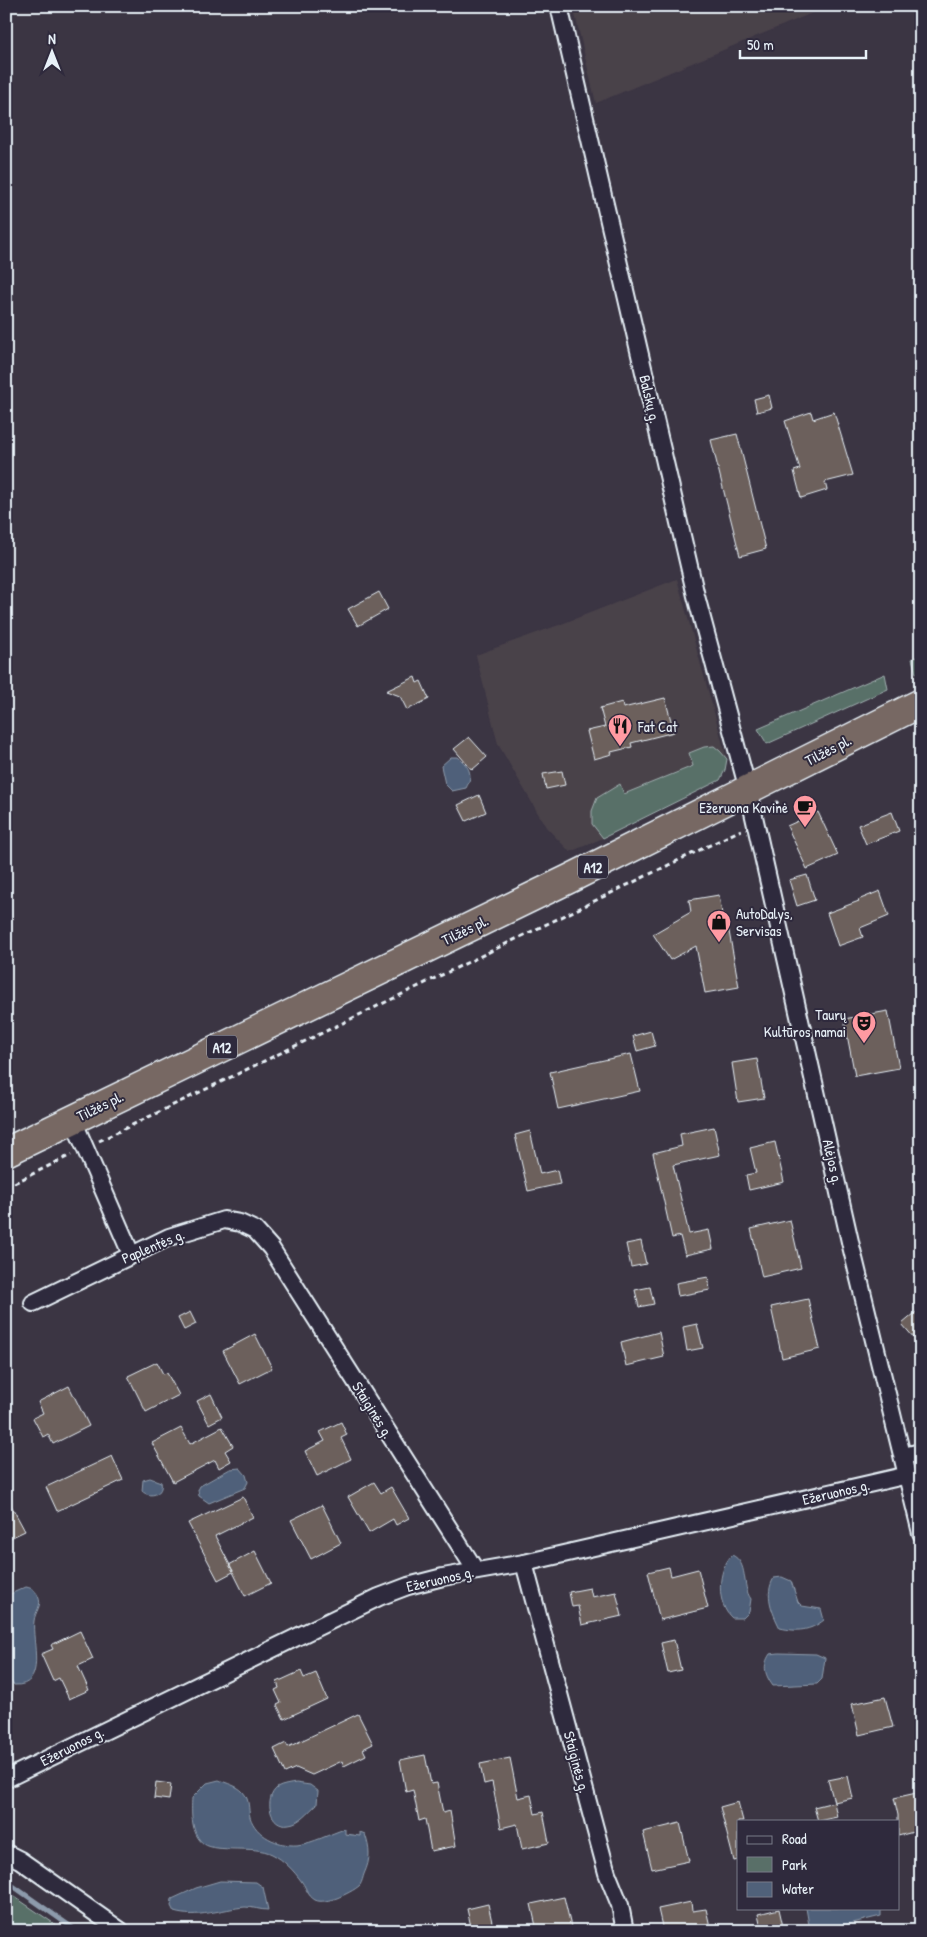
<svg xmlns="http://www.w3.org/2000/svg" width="927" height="1937" viewBox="0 0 927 1937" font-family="'Patrick Hand',sans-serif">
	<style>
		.built { fill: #4a424a }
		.green { fill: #596f68; stroke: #a0b0b0 }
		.water { fill: #50617a; stroke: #8d9bac }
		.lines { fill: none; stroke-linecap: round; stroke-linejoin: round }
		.stream { stroke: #8d9bac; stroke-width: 5 }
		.building { fill: #6c605b; stroke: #e8f1f8 }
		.minor-casing { stroke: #e8f1f8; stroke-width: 20 }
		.trunk-casing { stroke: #e8f1f8; stroke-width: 31 }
		.path { stroke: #e8f1f8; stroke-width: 3; stroke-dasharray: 5 4; stroke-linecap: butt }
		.minor { stroke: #2f2a3d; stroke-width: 16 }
		.trunk { stroke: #776864; stroke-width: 28 }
		.labels { text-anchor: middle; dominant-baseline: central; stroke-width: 4; stroke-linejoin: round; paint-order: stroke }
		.shield { fill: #2f2a3d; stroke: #b0b5c0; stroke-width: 1 }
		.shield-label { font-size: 14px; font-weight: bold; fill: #e8f1f8 }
		.street-label { font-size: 15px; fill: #e8f1f8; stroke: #2f2a3d }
		.poi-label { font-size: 15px; fill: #e8f1f8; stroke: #2f2a3d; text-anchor: start }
	</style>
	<rect width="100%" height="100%" fill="#3b3543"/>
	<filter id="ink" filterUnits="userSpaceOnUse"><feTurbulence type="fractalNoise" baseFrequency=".02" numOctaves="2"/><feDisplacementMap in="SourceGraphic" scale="10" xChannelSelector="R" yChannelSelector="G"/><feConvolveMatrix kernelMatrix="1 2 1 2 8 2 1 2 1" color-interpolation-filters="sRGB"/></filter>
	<g filter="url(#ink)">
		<g class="built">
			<path d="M 573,6 L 829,6 L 596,103 Z"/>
			<path d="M 677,579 L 727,759 L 720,751 L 689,753 L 693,766 L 624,794 L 619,784 L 592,824 L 603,838 L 570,852 L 546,827 L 498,744 L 476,655 L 559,625 Z"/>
		</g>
		<g class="green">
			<path d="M 921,655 L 921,671 L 916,673 L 912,659 Z"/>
			<path d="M 885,674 L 888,689 L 767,744 L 758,729 Z"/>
			<path d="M 714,746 L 720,751 L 727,759 L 725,770 L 720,780 L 603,838 L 592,824 L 592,811 L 597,798 L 620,784 L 624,794 L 693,766 L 689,753 L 704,747 Z"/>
			<path d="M 6,1891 L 65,1931 L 6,1931 Z"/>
		</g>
		<g class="water">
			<path d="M 451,757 L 458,757 C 469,767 474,774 466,788 L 452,791 L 445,784 L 441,766 Z"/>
			<path d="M 240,1468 L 246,1475 L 248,1482 L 245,1488 L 209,1503 L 199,1496 L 198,1490 L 200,1486 L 230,1469 Z"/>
			<path d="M 150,1478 L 161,1482 C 164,1494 150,1499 142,1491 L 143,1480 Z"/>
			<path d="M 732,1555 C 749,1563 741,1585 751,1599 L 749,1612 L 743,1618 L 732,1618 C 716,1604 717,1570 732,1555 Z"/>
			<path d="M 782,1577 L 791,1581 L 798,1602 L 802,1606 L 821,1609 L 824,1620 C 810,1631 797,1632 780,1628 C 772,1612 764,1594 774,1578 Z"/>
			<path d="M 26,1587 C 32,1588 36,1591 38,1596 C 43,1606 35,1611 34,1621 C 31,1641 48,1687 14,1685 L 9,1679 L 6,1671 L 6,1596 Z"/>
			<path d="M 779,1653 L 816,1654 L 825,1658 L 822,1679 L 817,1684 L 773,1686 C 765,1675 762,1666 770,1654 Z"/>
			<path d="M 219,1780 C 226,1783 238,1786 243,1792 C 250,1800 248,1808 250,1817 C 256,1836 278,1846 297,1845 C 314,1843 329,1834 345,1829 L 345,1834 L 360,1836 L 360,1832 L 365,1834 C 370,1849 371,1859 364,1874 C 363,1877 362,1882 360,1885 C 355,1890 344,1895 337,1898 C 330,1900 321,1903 315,1900 C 307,1895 307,1889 302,1882 C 294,1871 284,1860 272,1854 C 254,1845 217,1853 204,1844 C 191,1835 191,1812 192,1798 L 207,1783 Z"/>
			<path d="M 296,1783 L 310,1785 L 318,1791 L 317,1804 C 309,1811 300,1823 289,1824 C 269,1828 264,1798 277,1788 C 282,1785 290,1784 296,1783 Z"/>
			<path d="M 220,1881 L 256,1882 L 263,1887 L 268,1910 C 260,1910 253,1907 245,1907 C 222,1909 196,1919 174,1912 L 171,1906 L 172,1899 L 196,1888 Z"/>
			<path d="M 806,1908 L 881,1908 L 881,1916 L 820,1931 L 813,1930 L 809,1925 Z"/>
		</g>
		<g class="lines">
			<path class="stream" d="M 6,1881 L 77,1931"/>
		</g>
		<g class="building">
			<path d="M 769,395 L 772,408 L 757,412 L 754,399 Z"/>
			<path d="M 811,412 L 813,419 L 834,412 L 853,475 L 825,482 L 827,490 L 801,498 L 794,471 L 800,469 L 785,421 Z"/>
			<path d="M 737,434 L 766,549 L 740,556 L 711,440 Z"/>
			<path d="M 379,592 L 388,609 L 358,626 L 348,609 Z"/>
			<path d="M 415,677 L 417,683 L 421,681 L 429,699 L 407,710 L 400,696 L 386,691 Z"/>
			<path d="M 665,698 L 674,732 L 631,743 L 632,747 L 611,752 L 612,754 L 594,759 L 587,731 L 605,727 L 600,708 L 622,702 L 623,708 Z"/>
			<path d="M 469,737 L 487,757 L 472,770 L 454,749 Z"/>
			<path d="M 562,771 L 565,785 L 546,789 L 543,774 Z"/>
			<path d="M 479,795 L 486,812 L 466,821 L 458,805 Z"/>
			<path d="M 818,812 L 838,855 L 807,869 L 787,826 Z"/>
			<path d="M 892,812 L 899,831 L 866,844 L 858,825 Z"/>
			<path d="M 807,875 L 815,900 L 797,906 L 789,880 Z"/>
			<path d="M 880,891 L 889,916 L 860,928 L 863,937 L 838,946 L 827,913 L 859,901 L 858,900 Z"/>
			<path d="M 719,895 L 724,926 L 728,926 L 739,987 L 705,993 L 696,946 L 670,960 L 653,934 L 691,912 L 689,900 Z"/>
			<path d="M 888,1011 L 899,1068 L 855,1076 L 844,1019 Z"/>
			<path d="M 651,1031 L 655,1046 L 637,1051 L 633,1036 Z"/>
			<path d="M 631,1054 L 640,1091 L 558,1109 L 550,1072 Z"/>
			<path d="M 757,1059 L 764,1098 L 738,1102 L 732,1063 Z"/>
			<path d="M 714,1127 L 720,1155 L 673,1165 L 689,1234 L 709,1230 L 713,1249 L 685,1255 L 680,1236 L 672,1238 L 653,1153 L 682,1146 L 680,1134 Z"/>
			<path d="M 530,1131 L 540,1174 L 557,1170 L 560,1184 L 528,1191 L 515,1135 Z"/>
			<path d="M 775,1142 L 784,1182 L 749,1190 L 746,1175 L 756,1173 L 750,1148 Z"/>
			<path d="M 790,1220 L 801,1268 L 762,1277 L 751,1229 Z"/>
			<path d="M 641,1241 L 646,1264 L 631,1267 L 626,1244 Z"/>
			<path d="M 708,1277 L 710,1290 L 678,1296 L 676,1283 Z"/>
			<path d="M 650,1287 L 654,1304 L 639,1307 L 635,1290 Z"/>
			<path d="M 808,1299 L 820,1349 L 782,1358 L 771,1307 Z"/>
			<path d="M 921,1308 L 921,1346 L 902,1324 Z"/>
			<path d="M 190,1312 L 196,1324 L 184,1330 L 178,1318 Z"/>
			<path d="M 697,1324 L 703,1348 L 687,1351 L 683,1327 Z"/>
			<path d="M 659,1332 L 664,1357 L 626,1366 L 621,1342 Z"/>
			<path d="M 255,1334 L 272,1368 L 240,1384 L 223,1351 Z"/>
			<path d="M 157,1362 L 163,1374 L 167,1373 L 179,1395 L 146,1412 L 128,1376 Z"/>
			<path d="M 69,1386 L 89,1426 L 53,1444 L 48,1434 L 43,1437 L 33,1418 L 43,1413 L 38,1402 Z"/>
			<path d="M 211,1394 L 222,1417 L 209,1424 L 197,1401 Z"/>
			<path d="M 341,1422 L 347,1435 L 341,1438 L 351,1459 L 317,1476 L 305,1451 L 325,1441 L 320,1432 Z"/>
			<path d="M 222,1427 L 233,1446 L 225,1451 L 231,1461 L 219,1468 L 215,1460 L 173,1482 L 152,1443 L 181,1428 L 190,1444 Z"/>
			<path d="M 112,1456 L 123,1480 L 57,1511 L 46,1487 Z"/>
			<path d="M 374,1482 L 381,1493 L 391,1487 L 409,1518 L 396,1525 L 393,1519 L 369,1533 L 348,1497 Z"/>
			<path d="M 6,1496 L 25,1531 L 6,1540 Z"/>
			<path d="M 243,1497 L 253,1517 L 215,1536 L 233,1571 L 229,1565 L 255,1551 L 271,1583 L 245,1596 L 233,1572 L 218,1580 L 188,1523 Z"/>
			<path d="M 322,1505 L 341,1543 L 311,1559 L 291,1520 Z"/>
			<path d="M 669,1567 L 671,1576 L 698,1569 L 708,1608 L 660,1620 L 648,1572 Z"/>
			<path d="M 590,1588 L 592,1597 L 616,1592 L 622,1616 L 582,1625 L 578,1606 L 572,1607 L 569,1592 Z"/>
			<path d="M 80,1631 L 93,1659 L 78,1666 L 89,1690 L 69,1699 L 59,1678 L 53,1681 L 41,1654 L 53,1649 L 51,1645 Z"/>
			<path d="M 674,1640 L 681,1670 L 668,1673 L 661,1643 Z"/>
			<path d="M 301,1671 L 304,1678 L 316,1673 L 327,1699 L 284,1719 L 277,1705 L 281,1703 L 275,1690 L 279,1688 L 277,1682 Z"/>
			<path d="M 885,1697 L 893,1727 L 859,1735 L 852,1704 Z"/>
			<path d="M 358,1714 L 373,1744 L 363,1749 L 366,1755 L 344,1766 L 342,1761 L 312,1775 L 296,1768 L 285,1773 L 274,1749 L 286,1743 L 288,1747 Z"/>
			<path d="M 425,1755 L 431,1784 L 437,1783 L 443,1813 L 450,1811 L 456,1846 L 431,1851 L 425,1819 L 419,1821 L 413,1790 L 406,1792 L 400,1760 Z"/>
			<path d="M 510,1758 L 518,1798 L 531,1795 L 535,1814 L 543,1812 L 549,1843 L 522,1849 L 517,1824 L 501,1828 L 492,1782 L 484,1784 L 480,1764 Z"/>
			<path d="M 848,1776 L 853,1798 L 834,1802 L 828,1780 Z"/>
			<path d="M 156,1782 L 171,1784 L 169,1800 L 154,1798 Z"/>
			<path d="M 921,1792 L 921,1830 L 898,1836 L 898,1815 L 894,1798 Z"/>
			<path d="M 738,1802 L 743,1821 L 738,1821 L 738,1860 L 734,1861 L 720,1807 Z"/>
			<path d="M 834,1802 L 837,1817 L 818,1821 L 814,1807 Z"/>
			<path d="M 680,1823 L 689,1861 L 652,1869 L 643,1832 Z"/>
			<path d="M 564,1897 L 572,1931 L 537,1931 L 531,1904 Z"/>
			<path d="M 691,1902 L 692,1911 L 706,1909 L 711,1931 L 663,1931 L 658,1909 Z"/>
			<path d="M 488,1904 L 494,1931 L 472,1931 L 467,1909 Z"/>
			<path d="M 779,1909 L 784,1931 L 762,1931 L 758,1914 Z"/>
		</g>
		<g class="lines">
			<defs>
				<g id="minor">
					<path d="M 559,6 L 696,596 L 748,790 L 851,1246 L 921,1533"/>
					<path d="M 73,1120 L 131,1254"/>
					<path d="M 33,1303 L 169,1237 L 224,1220 L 240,1223 L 255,1230 L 271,1248 L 476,1571"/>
					<path d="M 903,1456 L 921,1452"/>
					<path d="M 524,1563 L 607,1873 L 620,1905 L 625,1931"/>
					<path d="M 6,1779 L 379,1597 L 408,1586 L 443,1577 L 524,1563 L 908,1475"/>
					<path d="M 6,1853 L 20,1860 L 121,1931"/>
				</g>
				<path id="trunk" d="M 6,1152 L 569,879 L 921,703"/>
			</defs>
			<use href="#minor" class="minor-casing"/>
			<use href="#trunk" class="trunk-casing"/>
			<g class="path">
				<path d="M 769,812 L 779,800"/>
				<path d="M 99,1141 L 741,830"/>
				<path d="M 6,1187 L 71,1155"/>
			</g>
			<use href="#minor" class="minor"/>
			<use href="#trunk" class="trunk"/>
		</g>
	</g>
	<defs>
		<symbol id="restaurant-pin" viewBox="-11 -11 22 30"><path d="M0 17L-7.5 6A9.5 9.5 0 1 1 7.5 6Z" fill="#ff9aa2" stroke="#2f2a3d"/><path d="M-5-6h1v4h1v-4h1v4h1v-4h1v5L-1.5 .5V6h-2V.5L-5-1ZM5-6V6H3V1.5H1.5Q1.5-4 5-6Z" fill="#111"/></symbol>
		<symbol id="cafe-pin" viewBox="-11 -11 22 30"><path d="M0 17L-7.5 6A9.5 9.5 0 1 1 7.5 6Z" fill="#ff9aa2" stroke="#2f2a3d"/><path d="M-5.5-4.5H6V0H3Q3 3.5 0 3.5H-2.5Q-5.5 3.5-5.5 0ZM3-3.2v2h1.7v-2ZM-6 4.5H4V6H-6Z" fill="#111"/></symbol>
		<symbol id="shop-pin" viewBox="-11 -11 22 30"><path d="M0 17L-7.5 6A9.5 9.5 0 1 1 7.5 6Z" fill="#ff9aa2" stroke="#2f2a3d"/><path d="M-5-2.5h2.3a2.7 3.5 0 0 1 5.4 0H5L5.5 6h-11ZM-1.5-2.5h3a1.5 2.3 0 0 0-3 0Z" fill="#111"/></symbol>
		<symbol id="theatre-pin" viewBox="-11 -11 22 30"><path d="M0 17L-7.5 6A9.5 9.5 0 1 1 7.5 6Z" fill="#ff9aa2" stroke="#2f2a3d"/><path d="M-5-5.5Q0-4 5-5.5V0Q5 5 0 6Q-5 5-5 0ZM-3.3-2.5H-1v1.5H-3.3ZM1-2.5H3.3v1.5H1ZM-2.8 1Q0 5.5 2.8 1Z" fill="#111"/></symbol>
	</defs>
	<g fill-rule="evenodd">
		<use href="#restaurant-pin" x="606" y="712" width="28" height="38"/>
		<use href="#cafe-pin" x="791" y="793" width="28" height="38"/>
		<use href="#shop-pin" x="705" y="908" width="28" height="38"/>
		<use href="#theatre-pin" x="850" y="1009" width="28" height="38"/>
	</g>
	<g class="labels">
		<g class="shield">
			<rect x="578" y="855.5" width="30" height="23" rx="4"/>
			<rect x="207" y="1035.5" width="30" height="23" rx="4"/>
		</g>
		<g class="shield-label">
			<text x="593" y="867">A12</text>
			<text x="222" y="1047">A12</text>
		</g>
		<g class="street-label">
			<text transform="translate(650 399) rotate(77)">Balskų g.</text>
			<text transform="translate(828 750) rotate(-27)">Tilžės pl.</text>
			<text transform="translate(465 930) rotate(-26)">Tilžės pl.</text>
			<text transform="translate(100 1106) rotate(-26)">Tilžės pl.</text>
			<text transform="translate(833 1162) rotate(77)">Alėjos g.</text>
			<text transform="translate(153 1246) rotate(-23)">Paplentės g.</text>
			<text transform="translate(373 1410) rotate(58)">Staiginės g.</text>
			<text transform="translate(836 1492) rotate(-13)">Ežeruonos g.</text>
			<text transform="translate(440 1579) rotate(-13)">Ežeruonos g.</text>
			<text transform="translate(72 1746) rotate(-27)">Ežeruonos g.</text>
			<text transform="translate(577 1762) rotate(75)">Staiginės g.</text>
		</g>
		<g class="poi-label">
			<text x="638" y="726">Fat Cat</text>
			<text x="788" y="807" text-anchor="end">Ežeruona Kavinė</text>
			<text x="736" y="913">AutoDalys,<tspan x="736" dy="17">Servisas</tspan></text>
			<text x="846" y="1014" text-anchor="end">Taurų<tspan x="846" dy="17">Kultūros namai</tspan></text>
		</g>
	</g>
	<rect width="927" height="1937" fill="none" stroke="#2f2a3d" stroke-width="25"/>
	<rect x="12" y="12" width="902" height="1912" fill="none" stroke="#e8f1f8" stroke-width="2" filter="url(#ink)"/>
	<rect x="737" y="1820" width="162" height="90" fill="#2f2a3d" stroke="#797a88"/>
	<rect x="747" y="1836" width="25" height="8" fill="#2f2a3d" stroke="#797a88"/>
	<text x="782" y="1844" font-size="15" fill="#e8f1f8">Road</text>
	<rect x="747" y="1857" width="25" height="15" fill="#596f68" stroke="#797a88"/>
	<text x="782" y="1870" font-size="15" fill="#e8f1f8">Park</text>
	<rect x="747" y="1882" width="25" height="15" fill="#50617a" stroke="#797a88"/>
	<text x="782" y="1894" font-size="15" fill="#e8f1f8">Water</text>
	<g transform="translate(52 52)" stroke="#2f2a3d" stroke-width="4" paint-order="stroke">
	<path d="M0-4L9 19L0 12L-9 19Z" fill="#e8f1f8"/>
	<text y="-8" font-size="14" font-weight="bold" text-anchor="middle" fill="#e8f1f8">N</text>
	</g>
	<path d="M740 50v8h126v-8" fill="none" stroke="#e8f1f8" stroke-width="2.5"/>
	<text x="747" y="50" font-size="15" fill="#e8f1f8" stroke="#2f2a3d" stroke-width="4" paint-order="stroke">50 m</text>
</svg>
